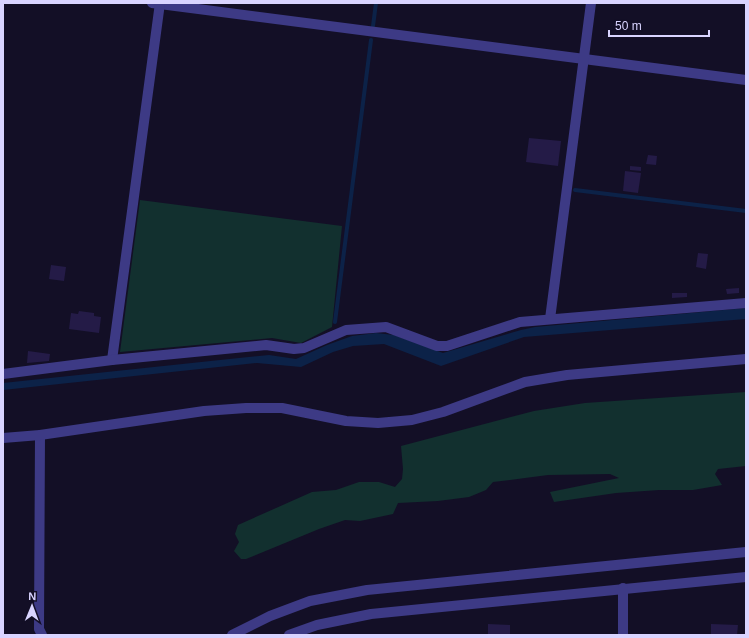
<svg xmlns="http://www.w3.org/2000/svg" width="749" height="638" viewBox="0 0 749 638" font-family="Helvetica,sans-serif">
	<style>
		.green { fill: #12302f }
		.water { fill: #0c2248 }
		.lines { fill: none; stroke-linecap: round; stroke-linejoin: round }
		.stream { stroke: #0c2248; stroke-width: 4 }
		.building { fill: #241b47 }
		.minor { stroke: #3d3a85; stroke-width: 10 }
	</style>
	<rect width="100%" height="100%" fill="#130f26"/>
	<g class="green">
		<path d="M 140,200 L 342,226 L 332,327 L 301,343 L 272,338 L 120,352 Z"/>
		<path d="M 746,392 L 746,466 L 718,469 L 715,474 L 722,485 L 693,490 L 659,490 L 616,493 L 554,502 L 550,492 L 619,478 L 610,474 L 548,475 L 525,478 L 493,482 L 486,490 L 469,497 L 438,501 L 398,503 L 393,514 L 360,521 L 345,520 L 319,529 L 246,559 L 241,559 L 234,551 L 239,542 L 235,534 L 238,525 L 312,492 L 336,490 L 359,482 L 379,482 L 395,487 L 402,479 L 403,469 L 401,446 L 534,411 L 585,403 Z"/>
	</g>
	<path class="water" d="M 746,308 L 746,319 L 524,337 L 441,366 L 384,344 L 353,346 L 333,352 L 301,367 L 257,363 L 3,390 L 3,383 L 239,358 L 269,355 L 296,359 L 327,345 L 352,336 L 376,333 L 394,335 L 443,353 L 521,330 L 535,327 Z"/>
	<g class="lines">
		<g class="stream">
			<path d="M 373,26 L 376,3"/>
			<path d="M 575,190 L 746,211"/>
			<path d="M 335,322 L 371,40"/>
		</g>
	</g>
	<g class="building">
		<path d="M 529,138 L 561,141 L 558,166 L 526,162 Z"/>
		<path d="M 648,155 L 657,156 L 656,165 L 646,164 Z"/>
		<path d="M 630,166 L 641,167 L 641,171 L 630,170 Z"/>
		<path d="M 625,171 L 641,173 L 638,193 L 623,191 Z"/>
		<path d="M 698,253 L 708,254 L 706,269 L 696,267 Z"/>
		<path d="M 51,265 L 66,267 L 64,281 L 49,279 Z"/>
		<path d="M 739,288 L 739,293 L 727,294 L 726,289 Z"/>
		<path d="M 672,293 L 687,293 L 687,297 L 672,298 Z"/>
		<path d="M 79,311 L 94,313 L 94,316 L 101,317 L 99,333 L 69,329 L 71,313 L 78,314 Z"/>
		<path d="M 28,351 L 50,354 L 49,361 L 27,363 Z"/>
		<path d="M 488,624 L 510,625 L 510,635 L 488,635 Z"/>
		<path d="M 711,624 L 738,625 L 737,635 L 711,635 Z"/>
	</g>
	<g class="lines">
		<g class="minor">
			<path d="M 152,3 L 746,80"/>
			<path d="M 550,319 L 591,3"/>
			<path d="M 112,360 L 160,3"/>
			<path d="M 3,374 L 112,360 L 266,345 L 294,349 L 304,348 L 346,330 L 386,327 L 437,346 L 447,346 L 520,322 L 746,303"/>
			<path d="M 40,435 L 39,629 L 42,635"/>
			<path d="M 3,438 L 40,435 L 204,411 L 246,408 L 282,408 L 346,421 L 378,423 L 412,420 L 443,412 L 525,382 L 567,375 L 746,359"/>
			<path d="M 232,635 L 270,616 L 310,601 L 367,590 L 746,552"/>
			<path d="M 289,635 L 317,625 L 371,614 L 746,577"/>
			<path d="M 623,635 L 623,588"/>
		</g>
	</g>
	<rect width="749" height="638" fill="none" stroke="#d9d4ff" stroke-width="8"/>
	<g transform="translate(32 606) rotate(1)" stroke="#130f26" stroke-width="3" paint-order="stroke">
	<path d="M0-3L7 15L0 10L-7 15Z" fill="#d9d4ff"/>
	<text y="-6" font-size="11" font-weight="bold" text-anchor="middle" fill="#d9d4ff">N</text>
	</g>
	<path d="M609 30v6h100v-6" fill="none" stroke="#d9d4ff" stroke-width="2"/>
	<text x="615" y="30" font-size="12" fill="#d9d4ff" stroke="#130f26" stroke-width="3" paint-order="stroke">50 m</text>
</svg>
